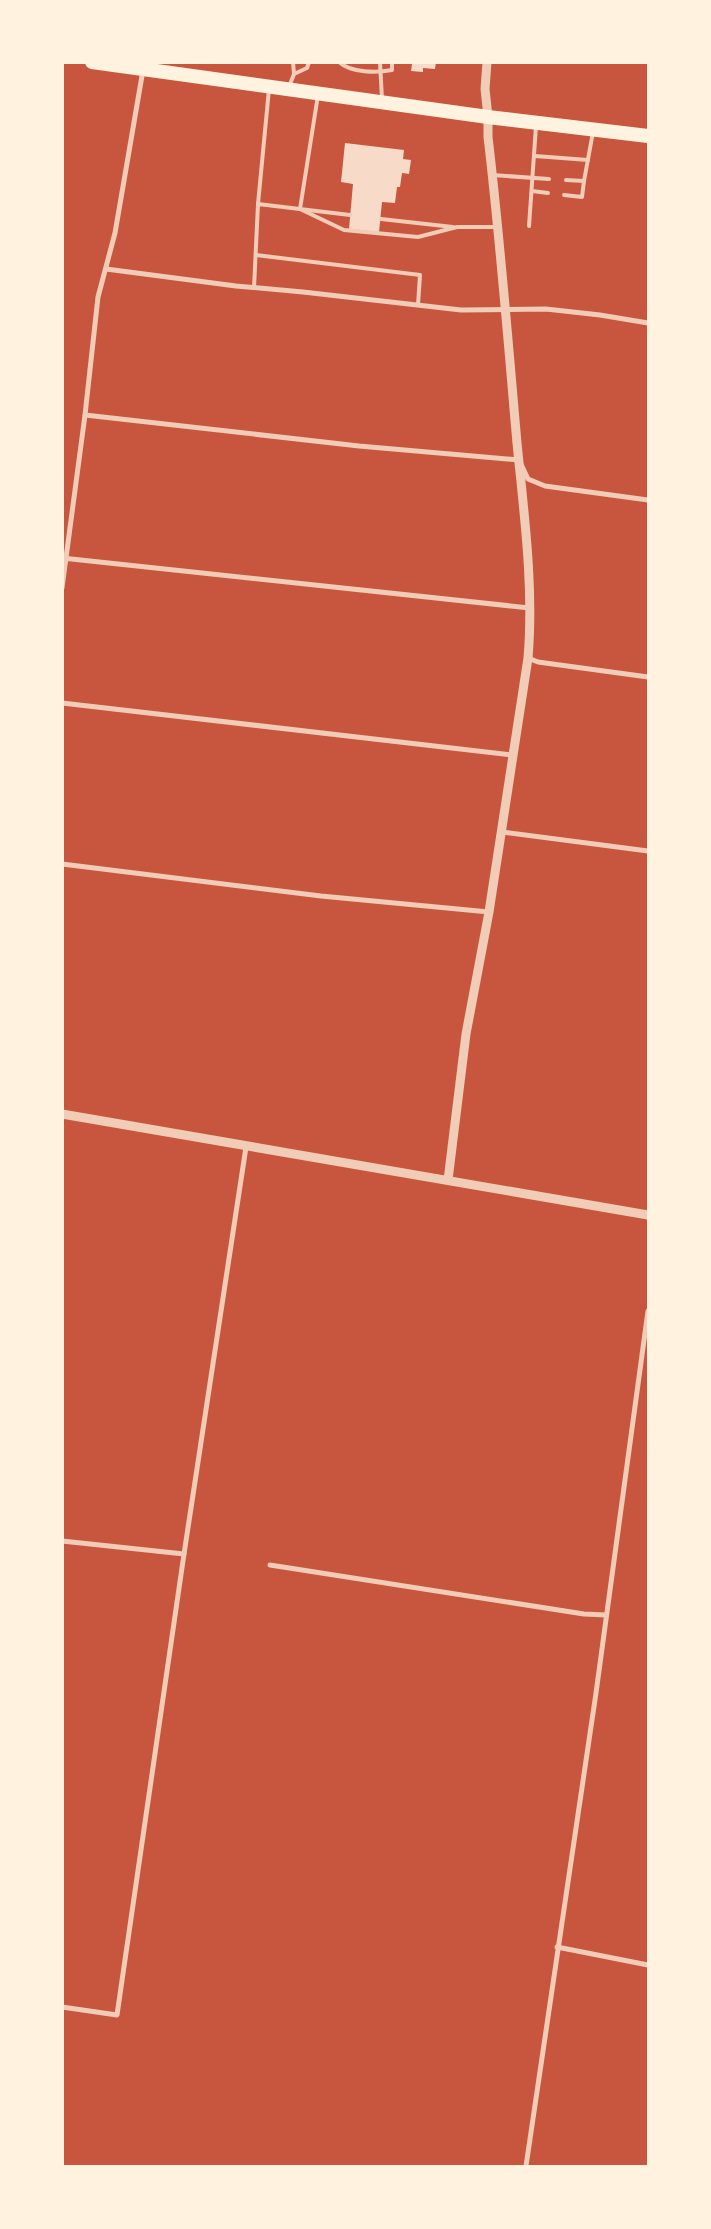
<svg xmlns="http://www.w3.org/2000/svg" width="711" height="2229" viewBox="0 0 711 2229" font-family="'DejaVu Sans',sans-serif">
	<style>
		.building { fill: #f7dbc8 }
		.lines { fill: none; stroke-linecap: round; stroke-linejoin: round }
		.service { stroke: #f1ccb7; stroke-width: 4 }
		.minor { stroke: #f1ccb7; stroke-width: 5 }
		.tertiary { stroke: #f1ccb7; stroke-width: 9 }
		.trunk { stroke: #fff3e0; stroke-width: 14 }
	</style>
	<rect width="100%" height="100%" fill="#c8553d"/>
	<g class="building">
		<path d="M 409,62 L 436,62 L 435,69 L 423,68 L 423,72 L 411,71 L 412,64 Z"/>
		<path d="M 345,143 L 404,150 L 403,159 L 411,160 L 409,174 L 402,173 L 400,187 L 397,187 L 395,203 L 382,202 L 379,232 L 349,229 L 353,184 L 341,182 Z"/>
	</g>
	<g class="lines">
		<g class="service">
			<path d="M 339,62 C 351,73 377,73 392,70 L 392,62"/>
			<path d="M 380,62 L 382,99"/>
			<path d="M 294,74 L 307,68 L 309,62"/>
			<path d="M 289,87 L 294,74 L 293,62"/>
			<path d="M 535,156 L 588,160"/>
			<path d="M 492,175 L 549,179"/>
			<path d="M 566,180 L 584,181 L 593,132"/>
			<path d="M 532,191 L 548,193"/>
			<path d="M 564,195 L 582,197 L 584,181"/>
			<path d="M 258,204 L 269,89"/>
			<path d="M 300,209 L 344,230 L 418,237 L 457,227 L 497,227"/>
			<path d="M 300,209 L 318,95"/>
			<path d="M 381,219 L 453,227"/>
			<path d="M 529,226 L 536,126"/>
			<path d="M 256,255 L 420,275 L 418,305"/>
			<path d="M 254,288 L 258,204 L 350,215"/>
		</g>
		<g class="minor">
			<path d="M 106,269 L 236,286 L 303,292 L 461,310 L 546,309 L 600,315 L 648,323"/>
			<path d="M 85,415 L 359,446 L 519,460 L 528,479 L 545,486 L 648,500"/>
			<path d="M 62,558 L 530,608"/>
			<path d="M 62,588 L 85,415 L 98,297 L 115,233 L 143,70"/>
			<path d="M 528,658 L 538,662 L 648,677"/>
			<path d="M 62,703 L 513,755"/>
			<path d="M 502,832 L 648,851"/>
			<path d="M 62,864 L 321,896 L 489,912"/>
			<path d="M 62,1541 L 184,1554"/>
			<path d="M 270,1565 L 584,1614 L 606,1615"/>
			<path d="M 557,1947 L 648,1965"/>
			<path d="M 62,2007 L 117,2015 L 184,1554 L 246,1147"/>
			<path d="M 526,2166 L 596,1693 L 648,1311"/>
		</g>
		<g class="tertiary">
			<path d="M 62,1114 L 648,1215"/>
			<path d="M 448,1180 L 466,1034 L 489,912 L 528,658 C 534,587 524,514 517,443 C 508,341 500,238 488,137 L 488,117 L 485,89 L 487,62"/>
		</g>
		<path class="trunk" d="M 92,62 L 488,117 L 648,136"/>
	</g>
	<rect width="711" height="2229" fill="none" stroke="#fff3e0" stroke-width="128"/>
</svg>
